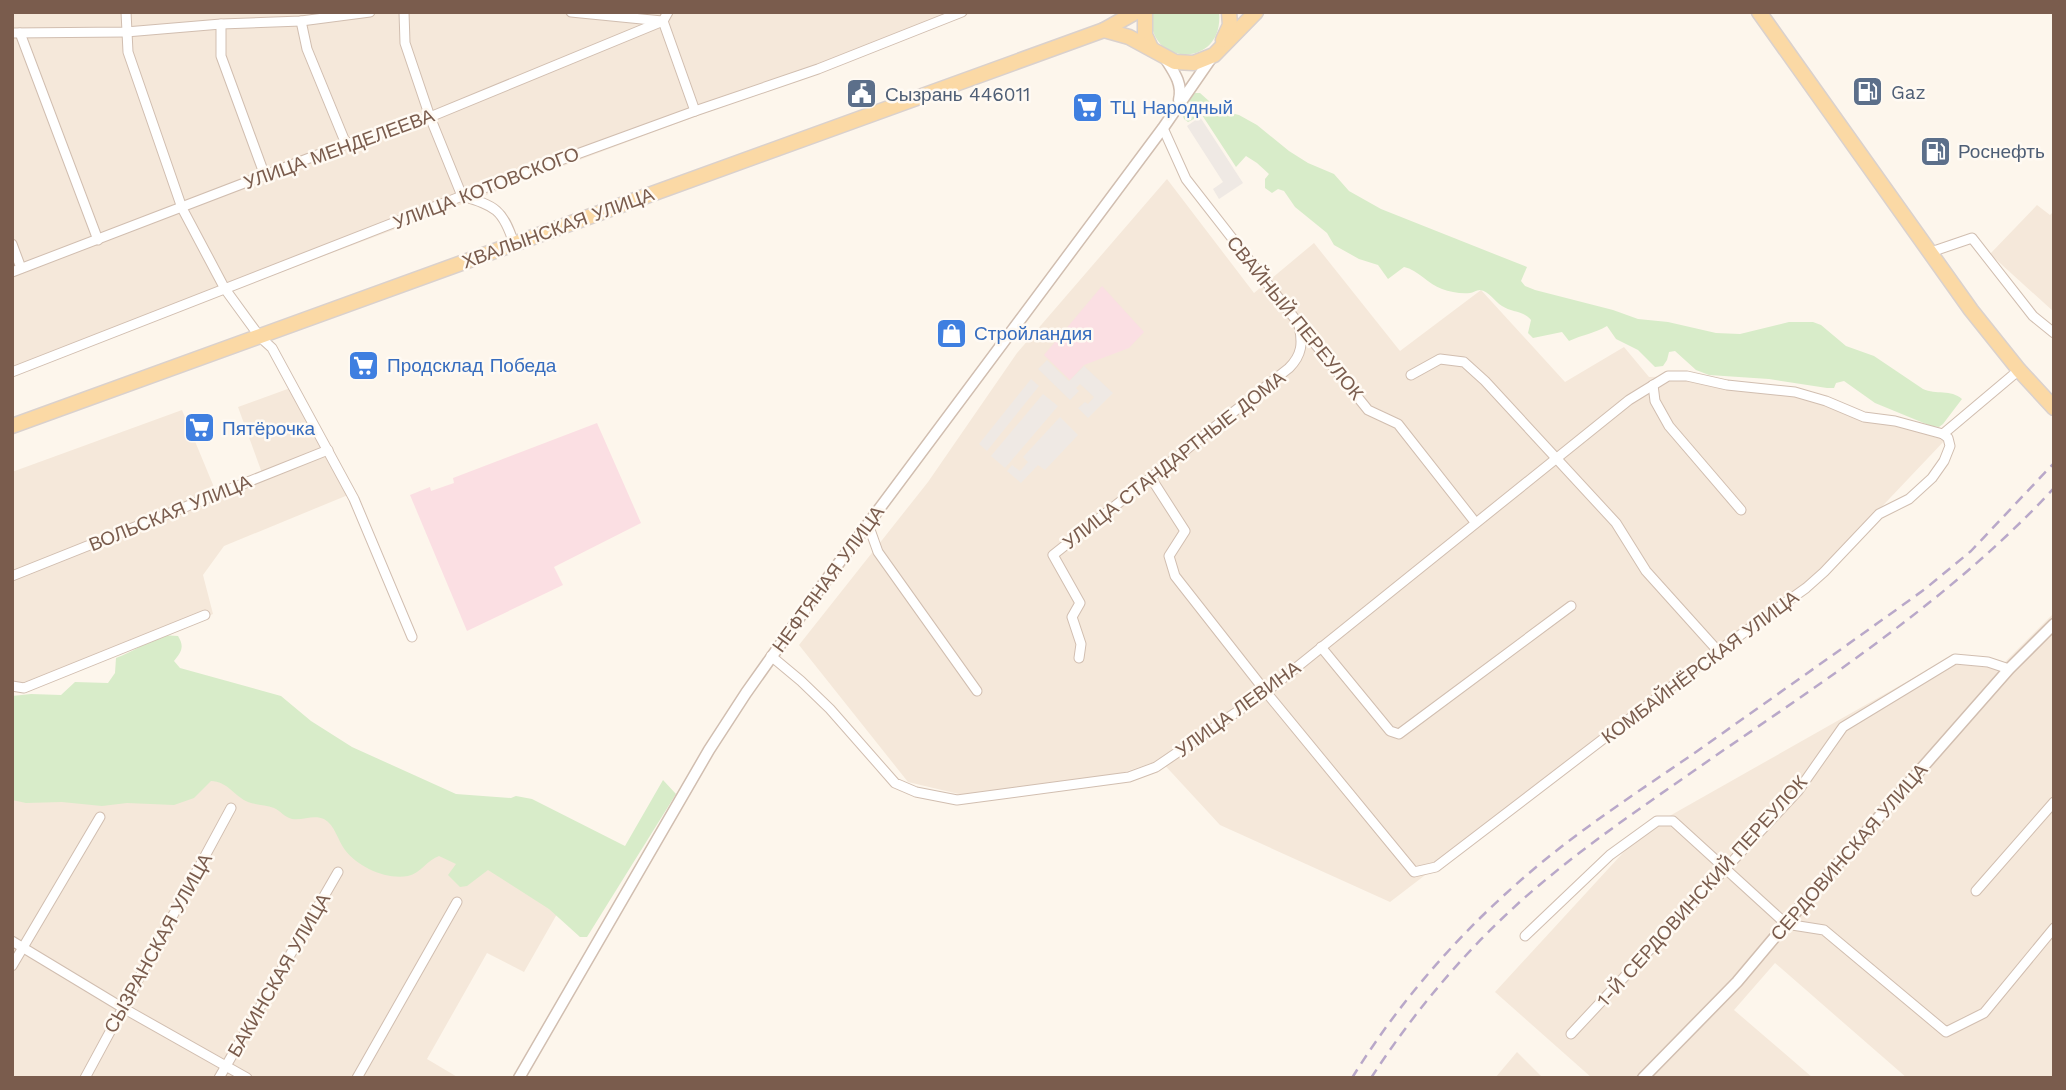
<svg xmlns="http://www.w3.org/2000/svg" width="2066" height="1090" viewBox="0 0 2066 1090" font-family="'Work Sans',sans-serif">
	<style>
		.residential { fill: #f5e8da }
		.industrial { fill: #efe9e4 }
		.medical { fill: #fbdfe3 }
		.green { fill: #d8ecc9 }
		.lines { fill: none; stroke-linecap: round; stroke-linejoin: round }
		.minor-casing { stroke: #d1beb0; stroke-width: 11 }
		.tertiary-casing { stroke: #d1beb0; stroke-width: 13 }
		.primary-casing { stroke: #dad1cd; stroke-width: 17 }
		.minor { stroke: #fff; stroke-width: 9 }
		.tertiary { stroke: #fff; stroke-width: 10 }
		.primary { stroke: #fbd9a5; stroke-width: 14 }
		.rail { stroke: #b9a8c9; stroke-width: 2.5; stroke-dasharray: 10 7; stroke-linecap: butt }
		.labels { text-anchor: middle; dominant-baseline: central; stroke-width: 5; stroke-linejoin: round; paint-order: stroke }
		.service-label { font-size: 19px; fill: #4e5e75; stroke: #fffaf3; text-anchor: start }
		.shop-label { font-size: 19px; fill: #366cbe; stroke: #fffaf3; text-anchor: start }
		.street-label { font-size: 19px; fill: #7a5c4d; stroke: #fffaf3 }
	</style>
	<rect width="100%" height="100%" fill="#fdf6ec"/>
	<g class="residential">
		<path d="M 12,12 L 974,12 L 12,373 Z"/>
		<path d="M 1167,179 L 1254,293 L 1314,243 L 1400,351 L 1481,290 L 1565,382 L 1624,347 L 1649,377 L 1687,376 L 1774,389 L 1946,439 L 1817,575 L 1390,902 L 1220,825 L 1160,760 L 1119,774 L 963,795 L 908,782 L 799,645 L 928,482 L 1017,353 Z"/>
		<path d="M 2037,205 L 2050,215 L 2054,211 L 2054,312 L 1990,254 Z"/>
		<path d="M 293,387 L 348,495 L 224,546 L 203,575 L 213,614 L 24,688 L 12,690 L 12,472 L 182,410 L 216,492 L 262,473 L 238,407 Z"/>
		<path d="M 2054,613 L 2054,1078 L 1907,1078 L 1775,963 L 1734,1010 L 1813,1078 L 1592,1078 L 1495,992 L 1643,831 L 1938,664 L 2003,664 Z"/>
		<path d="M 258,773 L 468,851 L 561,907 L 524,972 L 487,953 L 427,1059 L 459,1078 L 12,1078 L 12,779 Z"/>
		<path d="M 1517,1052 L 1543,1078 L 1495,1078 Z"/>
	</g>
	<g class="industrial">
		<path d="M 1200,117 L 1243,183 L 1219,199 L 1213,189 L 1223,182 L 1187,126 Z"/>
		<path d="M 1047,360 L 1069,381 L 1084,366 L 1113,393 L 1088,418 L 1078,408 L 1085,402 L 1088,404 L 1094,397 L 1080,384 L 1076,388 L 1079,391 L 1070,400 L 1038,369 Z"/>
		<path d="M 1031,379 L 1039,386 L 987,451 L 979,444 Z"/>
		<path d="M 1043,394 L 1058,406 L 1005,468 L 991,456 Z"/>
		<path d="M 1060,417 L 1078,435 L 1045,470 L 1038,465 L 1021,483 L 1007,471 L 1012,465 L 1020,471 L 1028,462 L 1023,457 Z"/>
	</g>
	<g class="medical">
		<path d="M 1102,286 L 1144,332 L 1129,348 L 1084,365 L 1070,380 L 1044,355 Z"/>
		<path d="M 597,423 L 641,523 L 554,567 L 563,585 L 467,631 L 410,495 L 430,487 L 431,491 L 454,483 L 453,478 Z"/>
	</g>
	<g class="green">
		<path d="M 1152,12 L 1219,12 C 1225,70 1144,67 1152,12 Z"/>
		<path d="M 1195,93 L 1200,93 L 1219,110 L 1239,115 L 1257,125 L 1289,151 L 1308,163 L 1334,174 L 1349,191 L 1381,209 L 1527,267 L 1521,281 L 1525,286 L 1535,290 L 1613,310 L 1638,319 L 1668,322 L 1716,333 L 1740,334 L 1789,322 L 1813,322 L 1821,325 L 1846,346 L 1874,356 L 1923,389 C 1936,395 1951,389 1962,399 L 1943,424 L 1939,427 L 1931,426 L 1875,403 L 1844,381 L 1836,383 L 1834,388 L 1827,388 L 1769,379 L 1709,375 L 1696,370 L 1675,351 L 1669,352 L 1667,360 L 1663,366 L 1655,367 L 1638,350 L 1616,339 L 1607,326 C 1595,333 1582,335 1569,341 L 1562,332 L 1533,338 L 1528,333 L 1531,320 C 1524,311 1511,312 1502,306 C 1494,301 1489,291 1480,290 C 1476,290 1473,293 1470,293 C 1461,294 1450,292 1442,289 C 1428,284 1418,270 1404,267 L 1388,279 L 1378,265 L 1359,259 L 1334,245 L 1327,233 L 1295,207 L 1284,191 L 1278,189 L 1272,193 L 1265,188 L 1265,179 L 1269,174 L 1257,163 L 1246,156 L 1236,167 L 1202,115 L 1188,122 L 1184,119 L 1181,111 Z"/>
		<path d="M 162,635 L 178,636 C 185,647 181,652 174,661 L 180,668 L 281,696 L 311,721 L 352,747 L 456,794 L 511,798 L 516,796 L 532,799 L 625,846 L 663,780 L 676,794 L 587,937 L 580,937 L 549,909 L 488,870 L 467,886 L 460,887 L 448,875 L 456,864 L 439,856 C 427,860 421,873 408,876 C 386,880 358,867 345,850 C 338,841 335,825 324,819 C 313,814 303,821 292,819 C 284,817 281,811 274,808 C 266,805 256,805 248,802 C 234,796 227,781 211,781 L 194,798 L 174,805 L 127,803 L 102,806 L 62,802 L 26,803 L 12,800 L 12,696 L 31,694 L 61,695 L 75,682 L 108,683 L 115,673 L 116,658 C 133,652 146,642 162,635 Z"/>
	</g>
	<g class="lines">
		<defs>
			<g id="minor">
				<path d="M 126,12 L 128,52 L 182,208 L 225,289 L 260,337 L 272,348 L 354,499 L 412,637"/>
				<path d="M 404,12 L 405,43 L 430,117 L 462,196 C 495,206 503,209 514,244"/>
				<path d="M 571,12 L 662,21"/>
				<path d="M 668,12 L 663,21 L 695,111"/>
				<path d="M 301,21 L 307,49 L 346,144"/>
				<path d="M 221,24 L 221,56 L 265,176"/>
				<path d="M 12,33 L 126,32 L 221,24 L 301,21 L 370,12"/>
				<path d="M 20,33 L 98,240"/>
				<path d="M 1163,128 L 1186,179 L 1299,324 L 1368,410 L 1398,424 L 1475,522"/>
				<path d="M 12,244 L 21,268"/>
				<path d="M 1931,252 L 1972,238 L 2033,316 L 2054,333"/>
				<path d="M 12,272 L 346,144 L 430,117 L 663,21"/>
				<path d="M 12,372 L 462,196 L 695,111 L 818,69 L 962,12"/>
				<path d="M 1411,375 L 1440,359 L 1464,362 L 1485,381 L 1616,523 L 1646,571 L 1718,651"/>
				<path d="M 1653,385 L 1655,401 L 1669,426 L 1741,510"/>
				<path d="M 1943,434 L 2019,370"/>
				<path d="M 1151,478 L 1185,531 L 1169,556 L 1175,576 L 1266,692 L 1414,872 L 1436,867 L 1718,651 L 1806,588 L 1824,572 L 1879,514 L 1909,499 L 1932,478 L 1944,461 L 1950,446 L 1948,438 L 1943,434"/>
				<path d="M 868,524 L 878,552 L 977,691"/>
				<path d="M 12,576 L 328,450"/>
				<path d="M 1321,647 L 1390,731 L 1399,734 L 1571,606"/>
				<path d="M 771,656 L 801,681 L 830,709 L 895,783 L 916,792 L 957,800 L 1129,777 L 1156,767 L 1266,692 L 1629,400 L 1668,376 L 1687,376 L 1727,385 L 1795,392 L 1826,401 L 1864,417 L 1895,421 L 1943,434"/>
				<path d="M 1079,658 L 1081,644 L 1072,617 L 1080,603 L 1053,555 L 1289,368 C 1302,355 1303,343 1299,326"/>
				<path d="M 12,686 L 24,688 L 205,615"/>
				<path d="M 1976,891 L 2054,802"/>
				<path d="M 1525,936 L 1610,855 L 1657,821 L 1673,821 L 1786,924 L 1824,930 L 1946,1032 L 1984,1013 L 2054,928"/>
				<path d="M 12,941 L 123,1008 L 247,1078"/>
				<path d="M 12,966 L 100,817"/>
				<path d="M 1571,1034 L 1798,791 L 1843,727 L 1955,659 L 1988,662 L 2009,669"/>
				<path d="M 85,1078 L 231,808"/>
				<path d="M 219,1078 L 338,872"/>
				<path d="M 357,1078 L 457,902"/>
			</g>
			<g id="tertiary">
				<path d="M 1165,58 C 1174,72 1183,84 1179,100"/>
				<path d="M 519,1078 L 709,750 L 746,693 L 821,587 L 1163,128 L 1212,57"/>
				<path d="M 1643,1078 L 1737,982 L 1806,900 L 2009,669 L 2054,624"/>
			</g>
			<g id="primary">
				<path d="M 1145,12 L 1145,35 L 1151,48"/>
				<path d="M 1759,12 L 1971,310 L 2019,370 L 2054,408"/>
				<path d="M 1104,30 L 1129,37 L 1175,62 L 1194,63 L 1214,55 L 1256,12"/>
				<path d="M 1223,40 L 1230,25 L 1229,12"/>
				<path d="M 12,426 L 1104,30 L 1136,12"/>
			</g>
		</defs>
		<use href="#minor" class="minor-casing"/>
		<use href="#tertiary" class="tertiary-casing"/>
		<use href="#primary" class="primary-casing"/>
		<use href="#minor" class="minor"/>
		<use href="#tertiary" class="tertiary"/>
		<use href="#primary" class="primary"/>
		<g class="rail">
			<path d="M 1352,1078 C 1407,989 1479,911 1561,847 C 1605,813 1651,783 1696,752 C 1772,698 1849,644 1925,589 L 1971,551 L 2054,463"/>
			<path d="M 1371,1078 C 1414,1012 1464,952 1522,900 C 1583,846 1651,801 1718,754 C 1836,673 1956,594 2054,488"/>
		</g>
	</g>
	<defs>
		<symbol id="fuel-square" viewBox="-11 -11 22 22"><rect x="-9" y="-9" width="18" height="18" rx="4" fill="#5c6f8a" stroke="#fffaf3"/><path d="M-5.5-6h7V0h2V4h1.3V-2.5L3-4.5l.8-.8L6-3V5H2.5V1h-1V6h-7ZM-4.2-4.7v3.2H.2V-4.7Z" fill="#fff"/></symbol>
		<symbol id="civic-square" viewBox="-11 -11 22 22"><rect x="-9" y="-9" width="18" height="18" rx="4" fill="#5c6f8a" stroke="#fffaf3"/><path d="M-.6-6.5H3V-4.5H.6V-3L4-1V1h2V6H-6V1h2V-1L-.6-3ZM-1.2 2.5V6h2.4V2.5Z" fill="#fff"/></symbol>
		<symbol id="supermarket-square" viewBox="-11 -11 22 22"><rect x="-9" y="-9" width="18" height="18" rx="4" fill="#3f7fe0" stroke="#fffaf3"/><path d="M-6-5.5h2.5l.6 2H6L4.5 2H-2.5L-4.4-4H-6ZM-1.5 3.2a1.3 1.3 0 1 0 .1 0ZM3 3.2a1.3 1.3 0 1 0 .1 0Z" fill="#fff"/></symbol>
		<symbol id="shop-square" viewBox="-11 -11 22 22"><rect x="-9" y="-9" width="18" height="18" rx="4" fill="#3f7fe0" stroke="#fffaf3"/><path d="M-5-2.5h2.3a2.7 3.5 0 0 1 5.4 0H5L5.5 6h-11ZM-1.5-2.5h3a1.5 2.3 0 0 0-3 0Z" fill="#fff"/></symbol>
	</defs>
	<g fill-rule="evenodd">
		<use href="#fuel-square" x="1850" y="74" width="35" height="35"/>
		<use href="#civic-square" x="844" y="76" width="35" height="35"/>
		<use href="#supermarket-square" x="1070" y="90" width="35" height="35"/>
		<use href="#fuel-square" x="1918" y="134" width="35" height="35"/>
		<use href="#shop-square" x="934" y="316" width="35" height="35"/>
		<use href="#supermarket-square" x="346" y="348" width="35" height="35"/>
		<use href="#supermarket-square" x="182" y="410" width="35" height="35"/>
	</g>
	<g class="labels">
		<g class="service-label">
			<text x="1891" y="92">Gaz</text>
			<text x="885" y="94">Сызрань 446011</text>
			<text x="1958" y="151">Роснефть</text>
		</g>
		<g class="shop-label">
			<text x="1110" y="107">ТЦ Народный</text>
			<text x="974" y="333">Стройландия</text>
			<text x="387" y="365">Продсклад Победа</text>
			<text x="222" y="428">Пятёрочка</text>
		</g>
		<g class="street-label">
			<text transform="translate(339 149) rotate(-20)">УЛИЦА МЕНДЕЛЕЕВА</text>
			<text transform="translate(486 188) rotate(-21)">УЛИЦА КОТОВСКОГО</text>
			<text transform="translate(558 228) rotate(-20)">ХВАЛЫНСКАЯ УЛИЦА</text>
			<text transform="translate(1295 318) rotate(51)">СВАЙНЫЙ ПЕРЕУЛОК</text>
			<text transform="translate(1174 460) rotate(-38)">УЛИЦА СТАНДАРТНЫЕ ДОМА</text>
			<text transform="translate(170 513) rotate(-22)">ВОЛЬСКАЯ УЛИЦА</text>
			<text transform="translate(828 579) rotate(-54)">НЕФТЯНАЯ УЛИЦА</text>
			<text transform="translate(1700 667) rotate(-37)">КОМБАЙНЁРСКАЯ УЛИЦА</text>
			<text transform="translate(1238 709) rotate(-36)">УЛИЦА ЛЕВИНА</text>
			<text transform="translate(1849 852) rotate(-49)">СЕРДОВИНСКАЯ УЛИЦА</text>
			<text transform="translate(1702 891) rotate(-48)">1-Й СЕРДОВИНСКИЙ ПЕРЕУЛОК</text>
			<text transform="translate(158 943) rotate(-61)">СЫЗРАНСКАЯ УЛИЦА</text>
			<text transform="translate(279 975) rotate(-60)">БАКИНСКАЯ УЛИЦА</text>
		</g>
	</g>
	<rect width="2066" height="1090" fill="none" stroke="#7a5c4d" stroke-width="28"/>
</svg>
